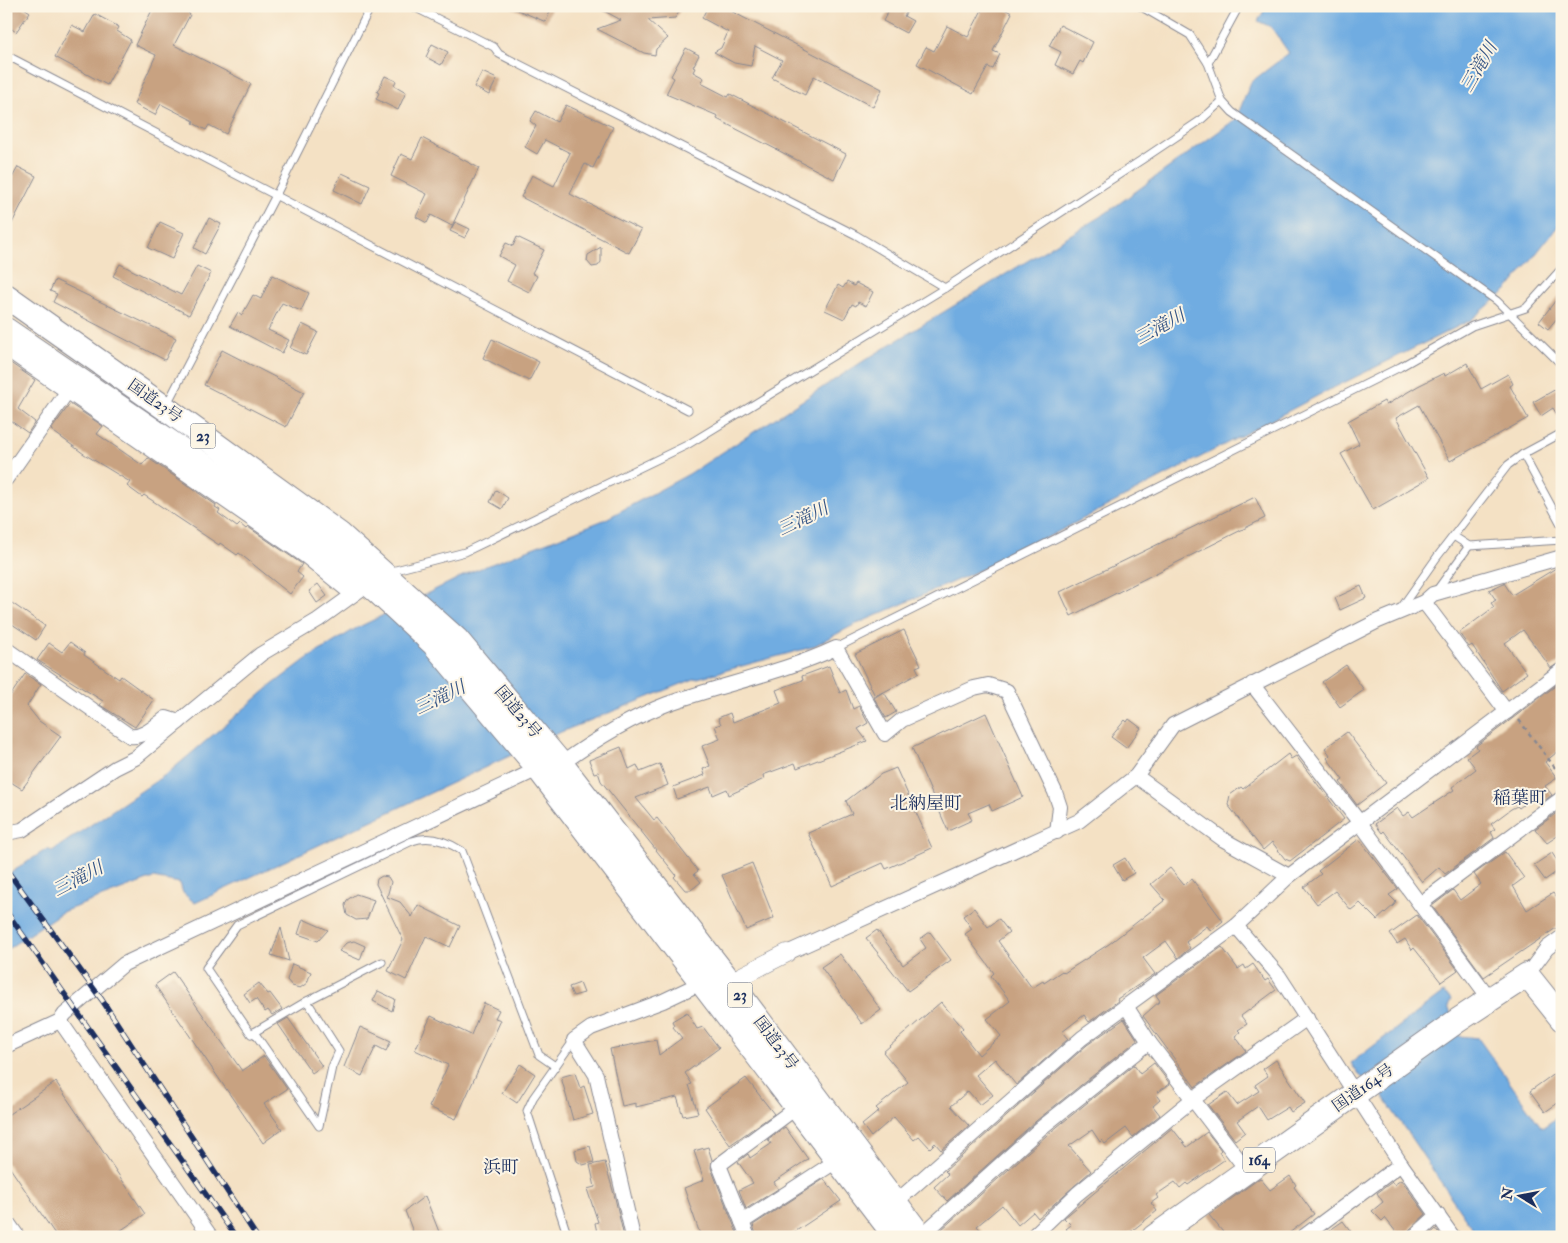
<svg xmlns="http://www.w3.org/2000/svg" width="1568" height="1243" viewBox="0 0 1568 1243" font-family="'IM FELL Double Pica','Noto Serif JP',serif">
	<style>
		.water { fill: #6face1; stroke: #456ea0 }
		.building { fill: #c8a281 }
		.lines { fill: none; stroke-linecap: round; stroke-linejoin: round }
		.service-casing { stroke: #888891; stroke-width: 9 }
		.minor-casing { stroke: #888891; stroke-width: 16 }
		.tertiary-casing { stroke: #888891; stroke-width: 19 }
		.trunk-casing { stroke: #888891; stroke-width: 26 }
		.path { stroke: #888891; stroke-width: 2.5; stroke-dasharray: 4 4; stroke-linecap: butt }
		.service { stroke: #fff; stroke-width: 7 }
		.minor { stroke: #fff; stroke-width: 14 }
		.tertiary { stroke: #fff; stroke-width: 18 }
		.trunk { stroke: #fff; stroke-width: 24 }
		.rail-casing { stroke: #1b2f5e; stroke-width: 5.5 }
		.rail { stroke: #fcf5e5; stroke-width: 4; stroke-dasharray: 11; stroke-linecap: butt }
		.labels { text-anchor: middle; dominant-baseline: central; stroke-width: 4; stroke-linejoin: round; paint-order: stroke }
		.shield { fill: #fcf5e5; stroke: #5e6a86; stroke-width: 1 }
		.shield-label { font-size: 15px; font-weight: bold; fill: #1b2f5e }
		.street-label { font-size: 16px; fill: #1b2f5e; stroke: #fcf5e5 }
		.water-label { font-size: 18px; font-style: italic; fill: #345485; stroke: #fcf5e5 }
		.neighbourhood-label { font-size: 18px; fill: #1b2f5e; stroke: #fcf5e5 }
	</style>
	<rect width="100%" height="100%" fill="#fcf5e5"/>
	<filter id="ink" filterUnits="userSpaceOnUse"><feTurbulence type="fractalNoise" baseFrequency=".02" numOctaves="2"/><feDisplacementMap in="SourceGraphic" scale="10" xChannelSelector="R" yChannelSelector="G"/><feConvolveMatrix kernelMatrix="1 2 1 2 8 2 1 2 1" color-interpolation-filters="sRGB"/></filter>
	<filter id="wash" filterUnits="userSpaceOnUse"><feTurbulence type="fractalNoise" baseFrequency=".0096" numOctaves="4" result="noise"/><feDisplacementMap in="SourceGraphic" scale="20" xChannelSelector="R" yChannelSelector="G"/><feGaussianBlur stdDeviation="1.12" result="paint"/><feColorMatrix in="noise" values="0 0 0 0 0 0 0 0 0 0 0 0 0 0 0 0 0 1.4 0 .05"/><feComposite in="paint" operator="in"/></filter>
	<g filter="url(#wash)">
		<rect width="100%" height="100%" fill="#f4e1c4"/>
		<g class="water">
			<path d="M 1267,6 L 1562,6 L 1562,221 L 1508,289 L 1471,320 L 1319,395 L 1012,556 L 852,626 L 812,647 L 694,679 L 561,732 L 195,903 L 183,893 L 180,883 L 153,878 L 62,912 L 6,950 L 6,876 L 47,849 L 52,851 L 168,773 L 272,685 L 305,660 L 355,629 L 471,572 L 604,520 L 689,474 L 865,360 L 1106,213 L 1236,119 L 1251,82 L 1289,53 L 1271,27 L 1258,21 Z"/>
			<path d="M 1443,993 L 1451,999 L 1448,1006 L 1459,1036 L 1478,1038 L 1542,1128 L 1562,1114 L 1562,1237 L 1478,1237 L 1380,1092 L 1358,1074 L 1351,1063 Z"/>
		</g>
		<g id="blocks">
			<g class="building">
				<path d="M 6,6 L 21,6 L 30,12 L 16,32 L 6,25 Z"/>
				<path d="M 154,6 L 183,6 L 190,15 L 174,45 L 251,84 L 226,134 L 209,125 L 206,130 L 193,123 L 194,121 L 161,104 L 155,115 L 134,104 L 156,55 L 135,45 Z"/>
				<path d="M 508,6 L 552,6 L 546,22 Z"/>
				<path d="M 595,6 L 683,6 L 675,18 L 648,20 L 668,38 L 656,49 L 655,55 L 644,53 L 597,29 L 621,20 Z"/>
				<path d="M 708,6 L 721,6 L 882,89 L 873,107 L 814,76 L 805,95 L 772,78 L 782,60 L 755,46 L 751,66 L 734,63 L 714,52 L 721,48 L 728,32 L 702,18 Z"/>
				<path d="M 891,6 L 900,6 L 908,10 L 904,16 L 913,21 L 906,33 L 883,21 Z"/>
				<path d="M 984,6 L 998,6 L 1012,13 L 993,51 L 1000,54 L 993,69 L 988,67 L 973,94 L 917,64 L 926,47 L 934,51 L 947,26 L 968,37 Z"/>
				<path d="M 95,14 L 119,27 L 117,31 L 131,40 L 107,85 L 55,57 L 72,25 L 85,32 Z"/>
				<path d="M 1060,25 L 1093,42 L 1083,63 L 1080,61 L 1073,74 L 1055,65 L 1061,52 L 1049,46 Z"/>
				<path d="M 432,44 L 448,52 L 441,65 L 426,57 Z"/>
				<path d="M 686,48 L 699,55 L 693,67 L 695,68 L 693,72 L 704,78 L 701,83 L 728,97 L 730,94 L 846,154 L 834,179 L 717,119 L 718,116 L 666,94 L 674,78 L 671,76 Z"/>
				<path d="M 482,72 L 497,79 L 489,95 L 474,87 Z"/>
				<path d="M 385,76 L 396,81 L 394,85 L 406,92 L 398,110 L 376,99 L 379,93 L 377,92 Z"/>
				<path d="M 566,105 L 613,127 L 593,168 L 585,164 L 570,194 L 641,230 L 629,253 L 521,197 L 532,175 L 554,186 L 570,153 L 545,140 L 537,154 L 525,147 L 536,126 L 530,121 L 536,111 L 557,122 Z"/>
				<path d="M 422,138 L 479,168 L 452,226 L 431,215 L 427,223 L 416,217 L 427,194 L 391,176 L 401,154 L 412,159 Z"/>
				<path d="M 18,167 L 36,176 L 6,235 L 6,189 Z"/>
				<path d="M 342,173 L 370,186 L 362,204 L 334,190 Z"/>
				<path d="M 209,218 L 221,224 L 205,254 L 194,248 Z"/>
				<path d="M 160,222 L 184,233 L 172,259 L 148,248 Z"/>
				<path d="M 455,222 L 470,229 L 465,238 L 450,231 Z"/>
				<path d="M 517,237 L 544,250 L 532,273 L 537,276 L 529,292 L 507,281 L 515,265 L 499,256 L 506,243 L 513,246 Z"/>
				<path d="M 601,247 L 601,262 L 598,266 L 592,267 L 587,261 L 588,255 Z"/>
				<path d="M 120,264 L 181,295 L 197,266 L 211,273 L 189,315 L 113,276 Z"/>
				<path d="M 272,275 L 309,293 L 301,311 L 282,303 L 268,330 L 289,340 L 282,353 L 230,326 L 238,312 L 242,315 L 253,295 L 261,299 Z"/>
				<path d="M 55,280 L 176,338 L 165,360 L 53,302 L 57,294 L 50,291 Z"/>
				<path d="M 847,282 L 854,286 L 856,283 L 873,292 L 866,306 L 858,302 L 856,306 L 852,304 L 844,319 L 825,310 L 838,285 L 843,288 Z"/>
				<path d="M 1562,292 L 1562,312 L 1548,329 L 1539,322 Z"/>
				<path d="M 302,324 L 318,332 L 306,355 L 290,348 Z"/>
				<path d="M 492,339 L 539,362 L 529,381 L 483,358 Z"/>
				<path d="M 222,350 L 304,392 L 286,427 L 204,385 Z"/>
				<path d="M 9,362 L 35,380 L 18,409 L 35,422 L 28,433 L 11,421 L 6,427 L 6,366 Z"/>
				<path d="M 1467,363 L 1481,389 L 1508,374 L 1513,384 L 1510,386 L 1528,418 L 1450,461 L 1419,405 L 1396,418 L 1429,478 L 1373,510 L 1341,454 L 1359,444 L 1348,421 L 1384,401 L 1386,405 L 1418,386 L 1444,373 L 1445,376 Z"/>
				<path d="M 1558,388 L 1562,395 L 1562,423 L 1553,408 L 1541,416 L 1533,402 Z"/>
				<path d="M 70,404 L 103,426 L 97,434 L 142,465 L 148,458 L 216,505 L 215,507 L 220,510 L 218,513 L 237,527 L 240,524 L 246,529 L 248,527 L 302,564 L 297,572 L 303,577 L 290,594 L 239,553 L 237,555 L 220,543 L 219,545 L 144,495 L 142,497 L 127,486 L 130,482 L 84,454 L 51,430 Z"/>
				<path d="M 496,490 L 508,498 L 502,509 L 490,502 Z"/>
				<path d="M 1255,497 L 1265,518 L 1071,616 L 1060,592 Z"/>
				<path d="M 1556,568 L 1562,576 L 1562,661 L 1551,668 L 1523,630 L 1505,643 L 1527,673 L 1502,691 L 1472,645 L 1469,647 L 1459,633 L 1494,607 L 1491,603 L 1496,600 L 1489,590 L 1504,583 L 1512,595 Z"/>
				<path d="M 318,584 L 327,596 L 317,603 L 309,591 Z"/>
				<path d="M 1361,586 L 1366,598 L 1340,610 L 1335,598 Z"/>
				<path d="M 6,599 L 45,626 L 36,640 L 6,620 Z"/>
				<path d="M 904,630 L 921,665 L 916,667 L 919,673 L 884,692 L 896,712 L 886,718 L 874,698 L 883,692 L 875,696 L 855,654 Z"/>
				<path d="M 70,642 L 85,653 L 84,655 L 119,679 L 121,676 L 154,700 L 135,727 L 100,705 L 103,701 L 37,660 L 49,643 L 62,652 Z"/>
				<path d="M 1346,665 L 1364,690 L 1340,707 L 1322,682 Z"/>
				<path d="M 829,666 L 840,693 L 846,690 L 853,709 L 859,706 L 868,723 L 858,729 L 867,741 L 797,768 L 795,763 L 763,775 L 764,779 L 729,795 L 727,789 L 713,795 L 710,787 L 677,799 L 673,787 L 705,775 L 703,769 L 710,766 L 702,746 L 720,739 L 715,726 L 721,724 L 718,718 L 730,713 L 733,722 L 781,703 L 776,690 L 803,680 L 802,676 Z"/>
				<path d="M 25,674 L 41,684 L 27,706 L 39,721 L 61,736 L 22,789 L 6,779 L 6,702 Z"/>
				<path d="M 1562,681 L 1562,748 L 1545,762 L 1557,778 L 1545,786 L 1552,795 L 1540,804 L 1535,796 L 1519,808 L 1517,806 L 1511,809 L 1491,824 L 1495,829 L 1491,832 L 1494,838 L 1445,874 L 1439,867 L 1422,882 L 1384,831 L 1382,833 L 1375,824 L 1397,808 L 1403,816 L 1409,812 L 1413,817 L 1454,790 L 1452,787 L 1476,769 L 1467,757 L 1478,749 L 1476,746 Z"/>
				<path d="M 986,713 L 1023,797 L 992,811 L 989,804 L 968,813 L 972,820 L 948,831 L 912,748 Z"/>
				<path d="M 1129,719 L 1141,728 L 1126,748 L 1111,737 L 1125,720 L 1127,722 Z"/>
				<path d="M 1347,732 L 1386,783 L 1357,805 L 1340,782 L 1343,780 L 1327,758 L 1330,755 L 1325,748 Z"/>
				<path d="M 621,747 L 629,769 L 637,765 L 640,772 L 660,764 L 668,785 L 636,798 L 654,820 L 657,818 L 698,871 L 694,874 L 701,882 L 691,890 L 685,890 L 674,877 L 676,875 L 601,781 L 598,772 L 594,773 L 589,760 Z"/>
				<path d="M 1288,754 L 1291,759 L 1296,756 L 1344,819 L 1290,861 L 1285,859 L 1272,842 L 1263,850 L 1228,805 L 1230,795 L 1241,787 L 1243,789 Z"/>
				<path d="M 896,768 L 932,848 L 886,869 L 883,863 L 832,886 L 808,833 L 852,814 L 846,801 L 881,774 Z"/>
				<path d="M 1562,809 L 1562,833 L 1547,843 L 1535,829 Z"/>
				<path d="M 1359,839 L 1398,889 L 1389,895 L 1396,902 L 1394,905 L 1377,920 L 1360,903 L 1351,910 L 1335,891 L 1317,904 L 1304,887 L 1321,874 L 1318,871 Z"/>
				<path d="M 1505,852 L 1524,878 L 1513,886 L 1527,910 L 1553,893 L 1562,905 L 1562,924 L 1484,977 L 1432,906 L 1453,890 L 1460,900 L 1481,884 L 1474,874 Z"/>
				<path d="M 1552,853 L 1562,868 L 1545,880 L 1534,865 Z"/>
				<path d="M 1125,858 L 1134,873 L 1122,880 L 1113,865 Z"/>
				<path d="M 752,863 L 774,918 L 746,930 L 722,875 Z"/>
				<path d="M 1170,868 L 1184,885 L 1192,879 L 1223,921 L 1211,931 L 1207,926 L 1186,942 L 1190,948 L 1178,958 L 1166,941 L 1143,958 L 1155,974 L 1117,999 L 1118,1001 L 1089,1022 L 1084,1015 L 1062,1032 L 1068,1039 L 1016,1085 L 995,1059 L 976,1075 L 993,1095 L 980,1105 L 968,1091 L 951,1106 L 969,1126 L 941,1150 L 935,1143 L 930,1148 L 919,1136 L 914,1140 L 894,1117 L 871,1137 L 862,1125 L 879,1111 L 876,1108 L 908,1082 L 883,1052 L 941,1002 L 963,1028 L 960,1031 L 979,1055 L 1001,1036 L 987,1019 L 1010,1001 L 991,976 L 994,973 L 965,934 L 972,929 L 963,916 L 974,908 L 988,927 L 999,919 L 1009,932 L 998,941 L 1032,988 L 1043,981 L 1044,983 L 1062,971 L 1064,973 L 1109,944 L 1165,900 L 1151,884 Z"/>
				<path d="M 382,876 L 388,877 L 391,882 L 387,897 L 400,902 L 412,917 L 418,905 L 460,926 L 450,947 L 426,936 L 406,980 L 388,971 L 403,940 L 376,884 L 377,879 Z"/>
				<path d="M 356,894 L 374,900 L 367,919 L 356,920 L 347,915 L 345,905 L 347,900 Z"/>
				<path d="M 1417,915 L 1458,970 L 1441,982 L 1414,948 L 1412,950 L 1405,939 L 1397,944 L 1390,934 Z"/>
				<path d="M 303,919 L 328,930 L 318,941 L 298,934 Z"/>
				<path d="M 281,928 L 289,961 L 271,955 Z"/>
				<path d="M 877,930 L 903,965 L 926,948 L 920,939 L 930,932 L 951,960 L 908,991 L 866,938 Z"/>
				<path d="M 354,941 L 365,946 L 360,960 L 339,951 L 346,943 Z"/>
				<path d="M 1222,947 L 1238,969 L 1244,965 L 1246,969 L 1253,964 L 1265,981 L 1268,979 L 1276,990 L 1241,1016 L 1247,1024 L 1238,1030 L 1240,1032 L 1235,1036 L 1246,1051 L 1195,1087 L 1143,1016 L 1160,1001 L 1156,995 Z"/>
				<path d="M 840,954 L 881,1010 L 862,1024 L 821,967 Z"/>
				<path d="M 292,964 L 311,972 L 307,983 L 300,988 L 292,986 L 287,980 Z"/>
				<path d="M 173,972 L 242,1071 L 264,1056 L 287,1089 L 264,1104 L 282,1129 L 263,1143 L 155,985 Z"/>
				<path d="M 259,983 L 268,994 L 270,993 L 282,1009 L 272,1015 L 268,1010 L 265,1012 L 256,999 L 250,1003 L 244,994 Z"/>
				<path d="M 580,983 L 584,993 L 573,996 L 569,987 Z"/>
				<path d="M 378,991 L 395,999 L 392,1011 L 373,1001 Z"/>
				<path d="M 484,1003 L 499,1010 L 495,1018 L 501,1020 L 456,1119 L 429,1107 L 448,1065 L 415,1050 L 431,1016 L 471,1035 Z"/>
				<path d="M 687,1012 L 697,1029 L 703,1027 L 719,1048 L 685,1073 L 692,1084 L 689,1085 L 698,1113 L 683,1116 L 677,1097 L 636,1107 L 636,1103 L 622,1106 L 610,1049 L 656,1040 L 659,1055 L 682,1038 L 673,1027 L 674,1025 L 672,1021 Z"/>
				<path d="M 288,1018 L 322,1066 L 312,1073 L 278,1024 Z"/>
				<path d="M 1124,1019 L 1137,1039 L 1135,1042 L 1036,1121 L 947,1201 L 934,1187 L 948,1174 L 945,1171 L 1087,1045 Z"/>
				<path d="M 360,1027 L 391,1041 L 386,1051 L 376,1046 L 362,1076 L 344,1067 Z"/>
				<path d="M 1276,1060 L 1305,1103 L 1291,1112 L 1288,1107 L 1267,1120 L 1258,1106 L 1237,1121 L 1245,1132 L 1235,1140 L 1208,1105 L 1227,1092 L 1237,1105 L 1259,1091 L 1255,1085 L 1268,1076 L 1263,1069 Z"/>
				<path d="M 1154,1063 L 1170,1084 L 1158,1092 L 1157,1096 L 1160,1100 L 1153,1106 L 1160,1115 L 1133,1137 L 1126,1128 L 1105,1144 L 1102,1140 L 1100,1142 L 1092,1130 L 1069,1146 L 1091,1171 L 1045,1212 L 1038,1218 L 1033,1212 L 1018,1225 L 1002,1205 L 977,1226 L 986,1237 L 947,1237 L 941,1230 L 1047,1135 L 1134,1065 L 1140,1074 Z"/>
				<path d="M 520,1064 L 535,1074 L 517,1103 L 502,1093 Z"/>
				<path d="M 1562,1068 L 1562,1100 L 1545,1112 L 1530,1091 Z"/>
				<path d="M 575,1073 L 580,1088 L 584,1086 L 593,1114 L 573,1120 L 561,1077 Z"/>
				<path d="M 746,1078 L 774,1114 L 730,1145 L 705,1108 Z"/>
				<path d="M 56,1082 L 145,1214 L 111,1237 L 57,1237 L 6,1162 L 6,1116 Z"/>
				<path d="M 785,1127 L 808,1159 L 774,1182 L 778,1189 L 746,1209 L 739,1190 L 753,1183 L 738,1162 L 748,1154 L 750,1158 L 771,1144 L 768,1139 Z"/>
				<path d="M 1172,1128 L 1187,1147 L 1207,1132 L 1221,1150 L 1219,1152 L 1224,1160 L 1188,1185 L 1186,1183 L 1180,1188 L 1175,1182 L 1156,1195 L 1158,1198 L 1151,1203 L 1157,1211 L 1124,1237 L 1073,1237 L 1066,1229 L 1071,1225 L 1064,1218 Z"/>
				<path d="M 590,1146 L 594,1162 L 583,1165 L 577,1161 L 575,1150 Z"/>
				<path d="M 708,1147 L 712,1160 L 711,1168 L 737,1233 L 728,1237 L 701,1237 L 684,1188 L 704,1180 L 694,1151 Z"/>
				<path d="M 605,1162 L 615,1198 L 624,1237 L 598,1237 L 595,1223 L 598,1222 L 587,1189 L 595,1187 L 590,1165 Z"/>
				<path d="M 1290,1176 L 1296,1185 L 1294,1187 L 1314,1214 L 1284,1237 L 1227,1237 L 1209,1215 L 1260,1178 L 1270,1190 Z"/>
				<path d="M 824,1179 L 841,1201 L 787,1237 L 757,1237 L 753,1225 Z"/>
				<path d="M 1401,1180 L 1426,1214 L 1408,1231 L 1405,1237 L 1400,1237 L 1385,1218 L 1382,1221 L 1372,1211 L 1383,1202 L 1377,1193 L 1392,1182 L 1394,1185 Z"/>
				<path d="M 425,1196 L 441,1237 L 415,1237 L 405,1211 Z"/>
				<path d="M 1343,1221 L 1355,1237 L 1320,1237 Z"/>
				<path d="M 1436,1229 L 1442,1237 L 1427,1237 Z"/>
			</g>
		</g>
	</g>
	<g filter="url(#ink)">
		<use href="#blocks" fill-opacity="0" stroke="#888891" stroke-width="1"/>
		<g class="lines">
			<defs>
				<g id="service">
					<path d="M 412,6 L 494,47 L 499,54 L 856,235 L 945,288"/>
					<path d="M 1140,6 L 1190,35 L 1208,63 L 1222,101 L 1232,112 L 1497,301 L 1562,365"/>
					<path d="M 6,55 L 688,410"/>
					<path d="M 1208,63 L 1239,6"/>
					<path d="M 167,404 L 275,197 L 371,6"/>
					<path d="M 1523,454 L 1562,526"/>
					<path d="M 1455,537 L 1469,546 L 1562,540"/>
					<path d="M 388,572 L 465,552 L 687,445 L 945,288 L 1143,159 L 1201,120 L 1222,101"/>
					<path d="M 1437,590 L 1469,546"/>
					<path d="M 1401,608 L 1437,557 L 1508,465 L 1523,454 L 1562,433"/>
					<path d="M 836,648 L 1400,367 L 1472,326 L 1526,308 L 1562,268"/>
					<path d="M 382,962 L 307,1001 L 251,1034 L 206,968 L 237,925 L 412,841 C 429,835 447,841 462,851 L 539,1055 L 555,1066"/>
					<path d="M 254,1032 L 319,1126 L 332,1067 L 339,1051 L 307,1001"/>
					<path d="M 568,1237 L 527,1111 L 533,1098 L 574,1040"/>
				</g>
				<g id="minor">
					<path d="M 6,349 L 308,558 L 352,594"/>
					<path d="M 6,479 L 67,392"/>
					<path d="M 1424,602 L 1507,712"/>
					<path d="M 6,649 L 130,736 C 143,738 155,726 166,718 L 179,722"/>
					<path d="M 1252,684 L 1360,823 L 1490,999"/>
					<path d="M 561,764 C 593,741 630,718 667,704 C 723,684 782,673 836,648 L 885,734 L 902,720 L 974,688 L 988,685 L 1007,691 L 1055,792 L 1060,807 L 1057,832"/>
					<path d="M 1136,776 L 1224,840 L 1289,876"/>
					<path d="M 6,833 L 22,830 L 115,768 L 135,758 L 261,654 L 318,620 L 368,584"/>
					<path d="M 1420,904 L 1562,798"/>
					<path d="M 1236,926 L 1279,976 L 1401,1164 L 1453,1237"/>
					<path d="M 787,953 L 1079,821 L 1136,776 L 1173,725 L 1378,621 L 1424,602 L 1433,594 L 1562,557"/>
					<path d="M 1527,975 L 1547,948 L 1562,937"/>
					<path d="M 1126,1006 L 1149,1042 L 1246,1169"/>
					<path d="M 60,1021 L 211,1237"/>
					<path d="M 6,1046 L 60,1021 L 65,1014 L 124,964 L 538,769"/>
					<path d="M 896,1202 L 1082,1038 L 1236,926 L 1289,876 L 1562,670"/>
					<path d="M 6,1220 L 18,1237"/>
					<path d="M 742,1222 L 838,1160"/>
					<path d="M 921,1236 L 1041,1128 L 1149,1042"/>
					<path d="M 633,1237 L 596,1075 L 574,1040 L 591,1028 L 663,1001 L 703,982"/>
					<path d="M 748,1237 L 719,1165 L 797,1107"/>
					<path d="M 1032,1237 L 1077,1194 L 1193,1099 L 1307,1018"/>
					<path d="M 1303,1237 L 1401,1164"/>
					<path d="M 1414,1237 L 1438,1215"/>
				</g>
				<path id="tertiary" d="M 718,982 L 730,982 L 787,953"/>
				<g id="trunk">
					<path d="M 6,296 L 165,408 L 339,534 L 457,640 L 561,764 L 730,982 L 921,1237"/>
					<path d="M 6,330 L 319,544 L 377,591 L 434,644 L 535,764 L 896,1237"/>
					<path d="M 1154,1237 L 1457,1021 L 1527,975 L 1562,1019"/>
				</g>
			</defs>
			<use href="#service" class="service-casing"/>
			<use href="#minor" class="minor-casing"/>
			<use href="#tertiary" class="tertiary-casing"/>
			<use href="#trunk" class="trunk-casing"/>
			<path class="path" d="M 1519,720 L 1562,777"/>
			<use href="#service" class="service"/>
			<use href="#minor" class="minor"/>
			<use href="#tertiary" class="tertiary"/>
			<use href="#trunk" class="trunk"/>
			<defs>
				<g id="rail">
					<path d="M 6,869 L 102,1000 L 257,1237"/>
					<path d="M 6,911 L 236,1237"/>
				</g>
			</defs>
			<use href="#rail" class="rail-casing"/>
			<use href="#rail" class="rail"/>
		</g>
	</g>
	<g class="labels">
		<g class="shield">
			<rect x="190.5" y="423.5" width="25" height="25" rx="4"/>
			<rect x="727.5" y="982.5" width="25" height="25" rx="4"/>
			<rect x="1243" y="1147.5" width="32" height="25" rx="4"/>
		</g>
		<g class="shield-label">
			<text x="203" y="436">23</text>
			<text x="740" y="995">23</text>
			<text x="1259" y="1160">164</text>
		</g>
		<g class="street-label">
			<text transform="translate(155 401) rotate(35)">国道23号</text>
			<text transform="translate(518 712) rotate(50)">国道23号</text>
			<text transform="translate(776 1043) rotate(53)">国道23号</text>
			<text transform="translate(1363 1088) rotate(-35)">国道164号</text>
		</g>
		<g class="water-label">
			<text transform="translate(1479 67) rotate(-60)">三滝川</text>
			<text transform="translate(1160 327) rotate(-29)">三滝川</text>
			<text transform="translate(803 519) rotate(-26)">三滝川</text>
			<text transform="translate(440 698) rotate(-26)">三滝川</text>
			<text transform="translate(78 879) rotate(-28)">三滝川</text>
		</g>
		<g class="neighbourhood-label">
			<text x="1520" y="798">稲葉町</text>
			<text x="926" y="803">北納屋町</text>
			<text x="501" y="1167">浜町</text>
		</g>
	</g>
	<rect width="1568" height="1243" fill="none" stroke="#fcf5e5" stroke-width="25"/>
	<g transform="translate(1520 1196) rotate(280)" stroke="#fcf5e5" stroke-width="4" paint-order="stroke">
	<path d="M0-4L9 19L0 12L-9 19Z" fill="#1b2f5e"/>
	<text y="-8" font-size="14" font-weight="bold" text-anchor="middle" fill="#1b2f5e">N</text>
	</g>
</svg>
